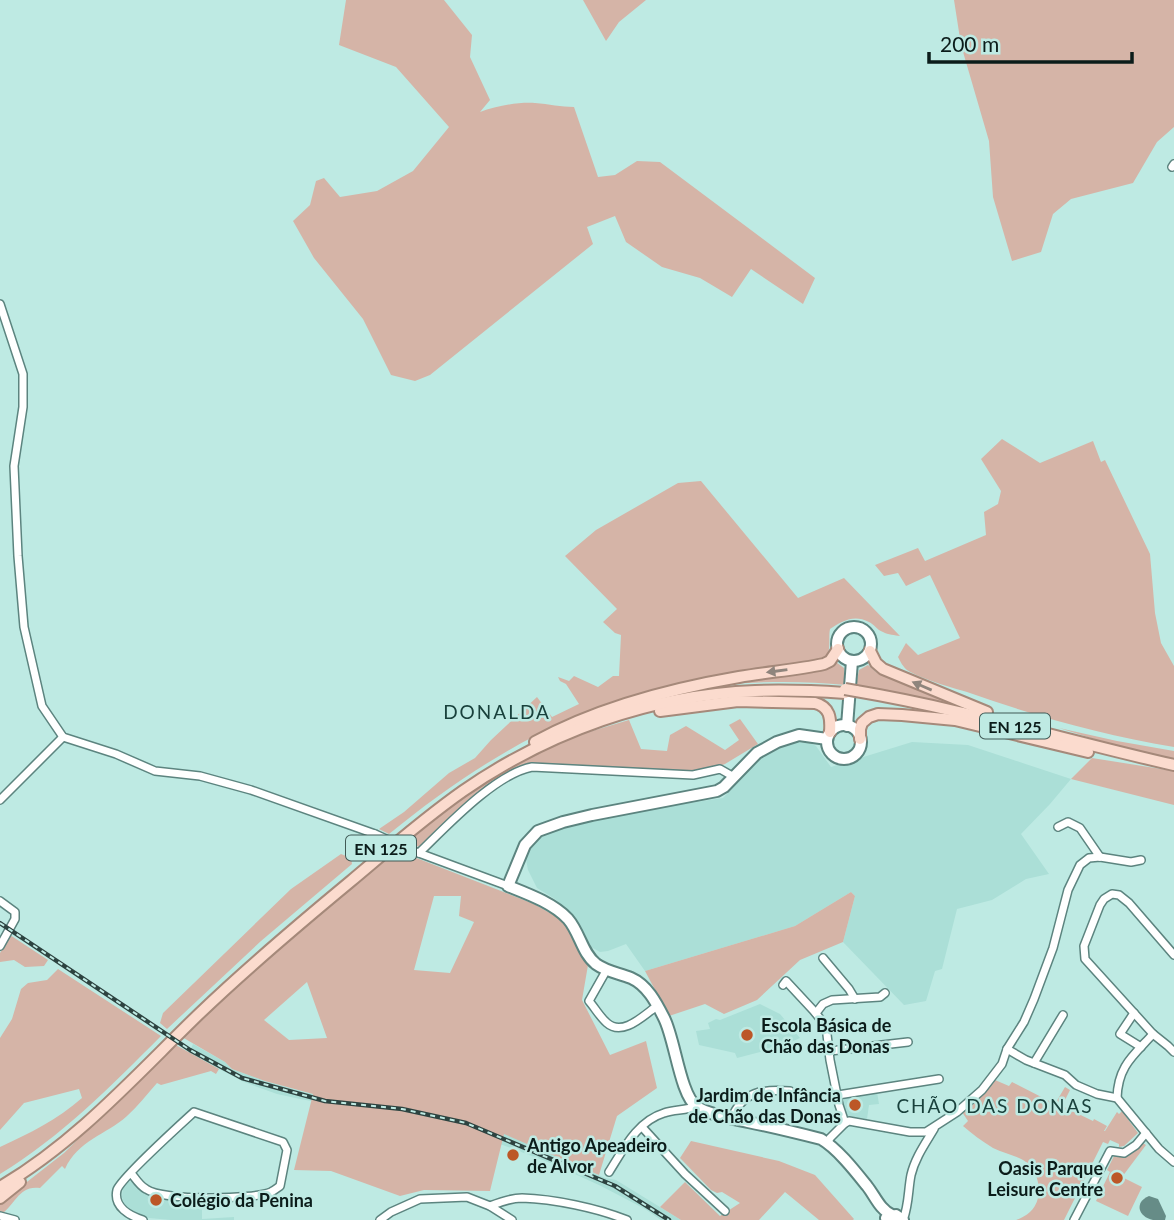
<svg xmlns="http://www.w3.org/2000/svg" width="1174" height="1220" viewBox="0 0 1174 1220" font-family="Lato,sans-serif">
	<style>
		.built { fill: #abdfd7 }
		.green { fill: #d5b4a7; fill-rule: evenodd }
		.water { fill: #668c87 }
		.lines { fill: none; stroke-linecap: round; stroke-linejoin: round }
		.street-casing { stroke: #5c847f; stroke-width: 10 }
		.secondary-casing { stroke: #5c847f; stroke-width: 14 }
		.primary-casing { stroke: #a5897a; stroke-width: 14 }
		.street { stroke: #fff; stroke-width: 7 }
		.secondary { stroke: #fff; stroke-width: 10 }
		.primary { stroke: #fbdbce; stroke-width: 10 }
		.rail-casing { stroke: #2d4340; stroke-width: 4.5 }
		.rail { stroke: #beeae3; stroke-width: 2; stroke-dasharray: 5; stroke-linecap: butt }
		.street-bridge-casing { stroke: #5c847f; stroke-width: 10; stroke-linecap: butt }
		.primary-bridge-casing { stroke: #a5897a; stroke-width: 14; stroke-linecap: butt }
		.street-bridge { stroke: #fff; stroke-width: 7 }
		.primary-bridge { stroke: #fbdbce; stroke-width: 10 }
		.oneway { fill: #8f857d }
		.poi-dot { fill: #bc5727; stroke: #beeae3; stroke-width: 2.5 }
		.labels { text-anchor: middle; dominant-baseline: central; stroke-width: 5; stroke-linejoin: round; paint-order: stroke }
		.shield { fill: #beeae3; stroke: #415a56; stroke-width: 2 }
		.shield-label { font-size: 16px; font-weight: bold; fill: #0b1c1a }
		.poi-label { font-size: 18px; font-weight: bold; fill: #0b1c1a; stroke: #beeae3; text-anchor: start }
		.neighbourhood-label { font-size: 19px; letter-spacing: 2px; fill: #19413c; stroke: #beeae3 }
	</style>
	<rect width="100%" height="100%" fill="#beeae3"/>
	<g class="built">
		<path d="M 808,742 L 816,746 L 831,767 L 912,742 L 968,745 L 1071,779 L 1050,804 L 1021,834 L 1049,874 L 1026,879 L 992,900 L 957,909 L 942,969 L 935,971 L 926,1001 L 904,1005 L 843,942 L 855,896 L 851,892 L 795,926 L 645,971 L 626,944 L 608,951 L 600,952 L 591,947 L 573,916 L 555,899 L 537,888 L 528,870 L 526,859 L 529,849 L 537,839 L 547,832 L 589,821 L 656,808 L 723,798 L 761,758 L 789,743 Z"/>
		<path d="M 760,1004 L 780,1014 L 800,1038 L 780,1047 L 737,1058 L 735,1053 L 699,1045 L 696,1031 L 710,1029 L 708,1023 L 716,1019 L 720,1020 Z"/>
		<path d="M 193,1044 L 225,1062 L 232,1069 L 265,1081 L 308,1093 L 414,1108 L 486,1125 L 605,1178 L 616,1180 L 681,1220 L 661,1220 L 645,1209 L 601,1186 L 553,1164 L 471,1133 L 427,1121 L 300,1099 L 277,1094 L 244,1082 L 189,1053 Z"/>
		<path d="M 877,1092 L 879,1104 L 869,1105 L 867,1119 L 848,1116 L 841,1106 L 846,1096 Z"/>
		<path d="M 132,1181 L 144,1193 L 150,1197 L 202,1200 L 202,1219 L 234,1217 L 234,1220 L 171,1220 L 149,1218 L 133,1213 L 125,1206 L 122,1197 L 123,1186 L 127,1182 Z"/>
	</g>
	<g class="green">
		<path d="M 346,0 L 444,0 L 472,35 L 470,57 L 490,100 L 480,112 C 496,106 517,102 535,103 C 549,104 561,107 574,107 L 598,177 L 615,175 L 637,161 L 660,162 L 815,278 L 803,304 L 751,269 L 732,297 L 700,278 L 662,267 L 626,242 L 615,216 L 587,227 L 593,244 L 430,375 L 415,381 L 391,375 L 363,319 L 314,258 L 293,221 L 310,205 L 316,181 L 324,178 L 340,197 L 377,191 L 413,171 L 449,127 L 396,67 L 339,45 Z"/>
		<path d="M 583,0 L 646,0 L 619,22 L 606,41 Z"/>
		<path d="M 954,0 L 1174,0 L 1174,127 L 1157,142 L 1133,183 L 1071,199 L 1053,214 L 1041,252 L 1012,261 L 993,197 L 989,141 L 961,45 Z"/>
		<path d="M 1002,439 L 1040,463 L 1093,441 L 1101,462 L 1105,460 L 1150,554 L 1155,613 L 1161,643 L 1174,666 L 1174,747 C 1103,735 1035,716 967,692 C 950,687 921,679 907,670 C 903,667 900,661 898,657 L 906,643 L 918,655 L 960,638 L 930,575 L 906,586 L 898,573 L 884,576 L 875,565 L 918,548 L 925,561 L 986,535 L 984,512 L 998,504 L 1001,491 L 981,459 Z"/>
		<path d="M 701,481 L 798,598 L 844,578 L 900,636 C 895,635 888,635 883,632 C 877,630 874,624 869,622 C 854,614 842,621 830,629 C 828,639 832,653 824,658 C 757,670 689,679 624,699 C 537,726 459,777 389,834 L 379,829 L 404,812 L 449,773 L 475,758 L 491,740 L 537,697 L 552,717 L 579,704 L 566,684 L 560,681 L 558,677 L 569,681 L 574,676 L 598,687 L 613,676 L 619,676 L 621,635 L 615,633 L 603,622 L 617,609 L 565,556 L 596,530 L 678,483 Z"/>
		<path d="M 836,662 L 844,668 L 846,685 C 804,681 763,681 721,685 L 830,666 Z"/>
		<path d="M 868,665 L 876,672 L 968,709 L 919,697 L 856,686 L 859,670 Z"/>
		<path d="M 740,719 L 758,744 L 725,764 L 706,771 L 688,773 L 536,764 L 522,766 L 506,774 L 455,814 L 419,847 L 406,841 C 442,813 477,784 517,762 C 552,742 591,731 629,720 L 641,749 L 667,751 L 670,735 L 686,726 L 725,750 L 739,740 L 729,725 Z"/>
		<path d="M 1059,728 L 1117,741 L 1174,751 L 1174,759 L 1126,749 Z"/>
		<path d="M 1092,758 L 1174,771 L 1174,805 L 1071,779 Z"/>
		<path d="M 396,850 L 534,904 L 557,917 L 567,926 L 588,965 L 582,1000 L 610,1055 L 646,1041 L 657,1088 L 617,1116 L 599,1175 L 504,1134 L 490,1191 L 424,1190 L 400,1196 L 331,1171 L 294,1170 L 313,1094 L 265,1081 L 232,1069 L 225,1062 L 182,1037 L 247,974 ZM 434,896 L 461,896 L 459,916 L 474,922 L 450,973 L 414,970 ZM 307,982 L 327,1038 L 289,1040 L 264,1020 Z"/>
		<path d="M 341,854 L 351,858 L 352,864 L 261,941 L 167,1029 L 160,1023 L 163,1013 L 291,889 Z"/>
		<path d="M 851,892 L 855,896 L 843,942 L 800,960 L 757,1000 L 724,1014 L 705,1004 L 669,1016 L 645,971 L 795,926 Z"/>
		<path d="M 10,935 L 48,960 L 44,966 L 25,967 L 14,960 L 0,962 L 0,953 Z"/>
		<path d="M 58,969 L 161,1036 C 111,1086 61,1137 0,1174 L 0,1147 C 30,1133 57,1120 82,1098 L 79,1089 L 24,1103 L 0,1130 L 0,1038 L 12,1019 L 21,989 L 28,983 L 47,980 Z"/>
		<path d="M 174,1044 L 219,1069 L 216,1074 L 211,1071 L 161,1085 L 157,1083 C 147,1094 138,1106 127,1116 C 106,1135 78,1140 65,1169 L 62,1166 L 40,1188 C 18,1185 16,1205 0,1215 L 0,1203 L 64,1153 Z"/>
		<path d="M 995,1080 L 1009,1086 L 1012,1082 L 1055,1104 L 1065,1087 L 1070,1090 L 1062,1106 L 1093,1121 L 1094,1119 L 1107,1126 L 1104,1131 L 1105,1131 L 1117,1112 L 1119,1114 L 1122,1111 L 1138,1133 L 1124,1146 L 1119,1147 L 1119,1144 L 1110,1140 L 1108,1144 L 1103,1142 L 1064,1220 L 1016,1220 C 1027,1216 1035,1210 1038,1198 C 1041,1185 1036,1167 1023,1160 C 1014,1155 1003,1153 993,1148 C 982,1141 972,1134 963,1126 L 968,1121 L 962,1112 Z"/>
		<path d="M 691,1141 L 779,1161 L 815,1175 L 854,1219 L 853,1220 L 819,1220 L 785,1192 L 759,1220 L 681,1220 L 660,1207 L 685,1182 L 720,1216 L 740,1203 L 722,1192 L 717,1193 L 711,1190 L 680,1158 Z"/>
		<path d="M 1141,1142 L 1146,1145 L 1122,1177 L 1142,1187 L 1128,1216 L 1096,1201 L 1110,1172 L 1107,1170 L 1114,1156 L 1125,1157 Z"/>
	</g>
	<path class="water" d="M 1149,1196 L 1158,1199 L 1166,1216 L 1165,1220 C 1161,1220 1157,1220 1153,1220 C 1138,1217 1134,1202 1149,1196 Z"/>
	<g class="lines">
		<defs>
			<g id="street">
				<path d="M 1172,167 L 1174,164"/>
				<path d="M 0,304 L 23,374 L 23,407 L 14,466 L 18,556 L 24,627 L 42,706 L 63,737 L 116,754 L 155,771 L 200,776 L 251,790 L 375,834"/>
				<path d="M 0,800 L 63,737"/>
				<path d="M 1058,827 L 1068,822 L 1080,828 L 1100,857"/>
				<path d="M 408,849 L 508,886"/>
				<path d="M 419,853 C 446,827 495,774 532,767 L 693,775 L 720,769 L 734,777"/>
				<path d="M 0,901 L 15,912 L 15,919 L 0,946"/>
				<path d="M 1174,955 L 1129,903 L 1119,895 L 1112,894 L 1104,899 L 1100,905 L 1084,946 L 1085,959 L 1153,1034 L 1168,1046 L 1174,1052"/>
				<path d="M 823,958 L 849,989 L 855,999"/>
				<path d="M 606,971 L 589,1001 C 595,1008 600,1017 607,1023 C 623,1037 644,1015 657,1006"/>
				<path d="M 783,985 L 786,981 L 813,1010 L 826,1026 L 830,1060 L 839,1105 L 845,1123 L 830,1138 L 828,1143"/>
				<path d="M 816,1013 L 823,1004 L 832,1000 L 880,997 L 885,993"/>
				<path d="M 1134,1013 L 1120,1034 L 1141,1047"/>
				<path d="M 1007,1049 L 1026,1060 L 1065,1075 L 1076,1085 L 1097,1094 L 1117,1098 L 1159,1149 L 1174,1162"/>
				<path d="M 830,1051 L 908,1042"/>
				<path d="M 1034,1063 L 1063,1015"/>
				<path d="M 838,1095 L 939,1079"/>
				<path d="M 1117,1098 C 1118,1066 1133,1056 1153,1034"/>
				<path d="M 731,1119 C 743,1091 762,1089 790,1091"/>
				<path d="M 845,1123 L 849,1121 L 910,1132 L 926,1132 L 957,1112 L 982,1090 L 1002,1064 L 1007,1049 L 1024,1022 L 1034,999 L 1053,948 L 1068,890 L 1080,865 L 1089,858 L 1100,857 L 1131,862 L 1141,860"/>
				<path d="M 642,1127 L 685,1174 L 725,1211"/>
				<path d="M 609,1172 C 623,1150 637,1121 664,1113 C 675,1109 686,1111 696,1106"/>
				<path d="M 131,1173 C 135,1178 140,1186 146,1189 C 163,1201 252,1200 271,1192 C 275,1190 277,1188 280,1186 L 287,1150 L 283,1142 L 194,1112 C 181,1124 120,1179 117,1190 C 113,1207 130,1216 143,1220"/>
				<path d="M 490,1206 C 500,1202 511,1198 522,1198 C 554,1199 597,1208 627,1220"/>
				<path d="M 0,1216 L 15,1220"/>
				<path d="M 380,1220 L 391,1212 L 420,1199 L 467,1197 L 490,1206 L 512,1220"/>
				<path d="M 903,1220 C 909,1205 908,1190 911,1175 C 915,1158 925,1144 934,1129"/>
				<path d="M 1074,1220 L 1110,1151 L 1124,1153 L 1136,1145 L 1146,1133"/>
			</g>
			<g id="secondary">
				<circle cx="854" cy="644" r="17"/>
				<circle cx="844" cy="742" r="17"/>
				<path d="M 847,726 L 852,661"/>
				<path d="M 827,739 L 799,735 L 777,742 L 757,753 L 724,787 L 717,791 L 592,815 L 563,822 L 538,831 L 525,845 L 508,886 C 528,894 553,903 568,919 C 580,933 582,953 596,964 C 607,972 619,973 631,978 C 647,985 656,1002 664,1018 C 675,1039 680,1095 697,1107 C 710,1115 734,1119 748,1122 C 773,1127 797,1133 821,1139 C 837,1148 855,1171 867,1186 C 875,1196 880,1210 892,1215"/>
				<path d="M 886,1218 L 896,1215 L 903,1220"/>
			</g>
			<g id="primary">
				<path d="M 870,651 L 876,663 L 883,669 L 987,712"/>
				<path d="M 856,691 C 963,709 1068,741 1174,765"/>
				<path d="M 660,711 L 738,701 L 815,703 C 830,707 831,718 830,732"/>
				<path d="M 860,739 L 860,729 L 862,723 L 869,717 L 878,714 L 902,715 L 955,720 L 1088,752"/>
				<path d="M 535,742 C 597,708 669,689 739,677 C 767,672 796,670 824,664 L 830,661 L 838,649"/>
				<path d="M 0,1187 C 77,1142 136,1075 199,1014 C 248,967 299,924 351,881 C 388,850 423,819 463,791 C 548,732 651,695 755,691 C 785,690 815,691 845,693"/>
				<path d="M 0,1198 L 20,1182"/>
			</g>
		</defs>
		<use href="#street" class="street-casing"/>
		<use href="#secondary" class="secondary-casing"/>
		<use href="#primary" class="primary-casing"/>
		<use href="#street" class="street"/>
		<use href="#secondary" class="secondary"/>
		<use href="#primary" class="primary"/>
		<defs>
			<path id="rail" d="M 0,923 L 190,1050 L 242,1078 L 325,1101 L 402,1109 L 466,1123 L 615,1186 L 669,1220"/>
		</defs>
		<use href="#rail" class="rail-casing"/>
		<use href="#rail" class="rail"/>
		<defs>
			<path id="street-bridge" d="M 375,834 L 408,849"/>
			<path id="primary-bridge" d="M 845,689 L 856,691"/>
		</defs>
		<use href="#street-bridge" class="street-bridge-casing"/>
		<use href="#primary-bridge" class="primary-bridge-casing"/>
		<use href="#street-bridge" class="street-bridge"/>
		<use href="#primary-bridge" class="primary-bridge"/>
	</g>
	<defs><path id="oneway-solid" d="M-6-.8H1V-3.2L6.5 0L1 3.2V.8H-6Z" transform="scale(1.75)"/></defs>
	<g class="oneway">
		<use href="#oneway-solid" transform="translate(777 671) rotate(172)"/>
		<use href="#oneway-solid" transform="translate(922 686) rotate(-157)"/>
	</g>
	<g class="poi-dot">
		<circle cx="747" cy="1035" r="7"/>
		<circle cx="855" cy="1105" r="7"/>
		<circle cx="513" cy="1155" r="7"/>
		<circle cx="1117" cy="1178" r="7"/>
		<circle cx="156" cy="1200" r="7"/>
	</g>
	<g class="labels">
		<g class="shield">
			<rect x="980" y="713.5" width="70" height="25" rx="5"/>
			<rect x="346" y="835.5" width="70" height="25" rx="5"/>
		</g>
		<g class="shield-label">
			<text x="1015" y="726">EN 125</text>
			<text x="381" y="848">EN 125</text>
		</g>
		<g class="poi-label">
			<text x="761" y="1025">Escola Básica de<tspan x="761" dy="21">Chão das Donas</tspan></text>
			<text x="841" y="1095" text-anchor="end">Jardim de Infância<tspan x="841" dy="21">de Chão das Donas</tspan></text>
			<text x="527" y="1145">Antigo Apeadeiro<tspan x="527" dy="21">de Alvor</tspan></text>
			<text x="1103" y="1168" text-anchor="end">Oasis Parque<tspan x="1103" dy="21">Leisure Centre</tspan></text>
			<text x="170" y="1200">Colégio da Penina</text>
		</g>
		<g class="neighbourhood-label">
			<text x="497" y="711">DONALDA</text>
			<text x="995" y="1105">CHÃO DAS DONAS</text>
		</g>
	</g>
	<path d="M929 52v10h203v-10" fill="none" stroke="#0b1c1a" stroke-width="3.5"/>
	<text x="940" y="52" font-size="21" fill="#0b1c1a" stroke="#beeae3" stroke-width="5" paint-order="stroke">200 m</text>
</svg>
